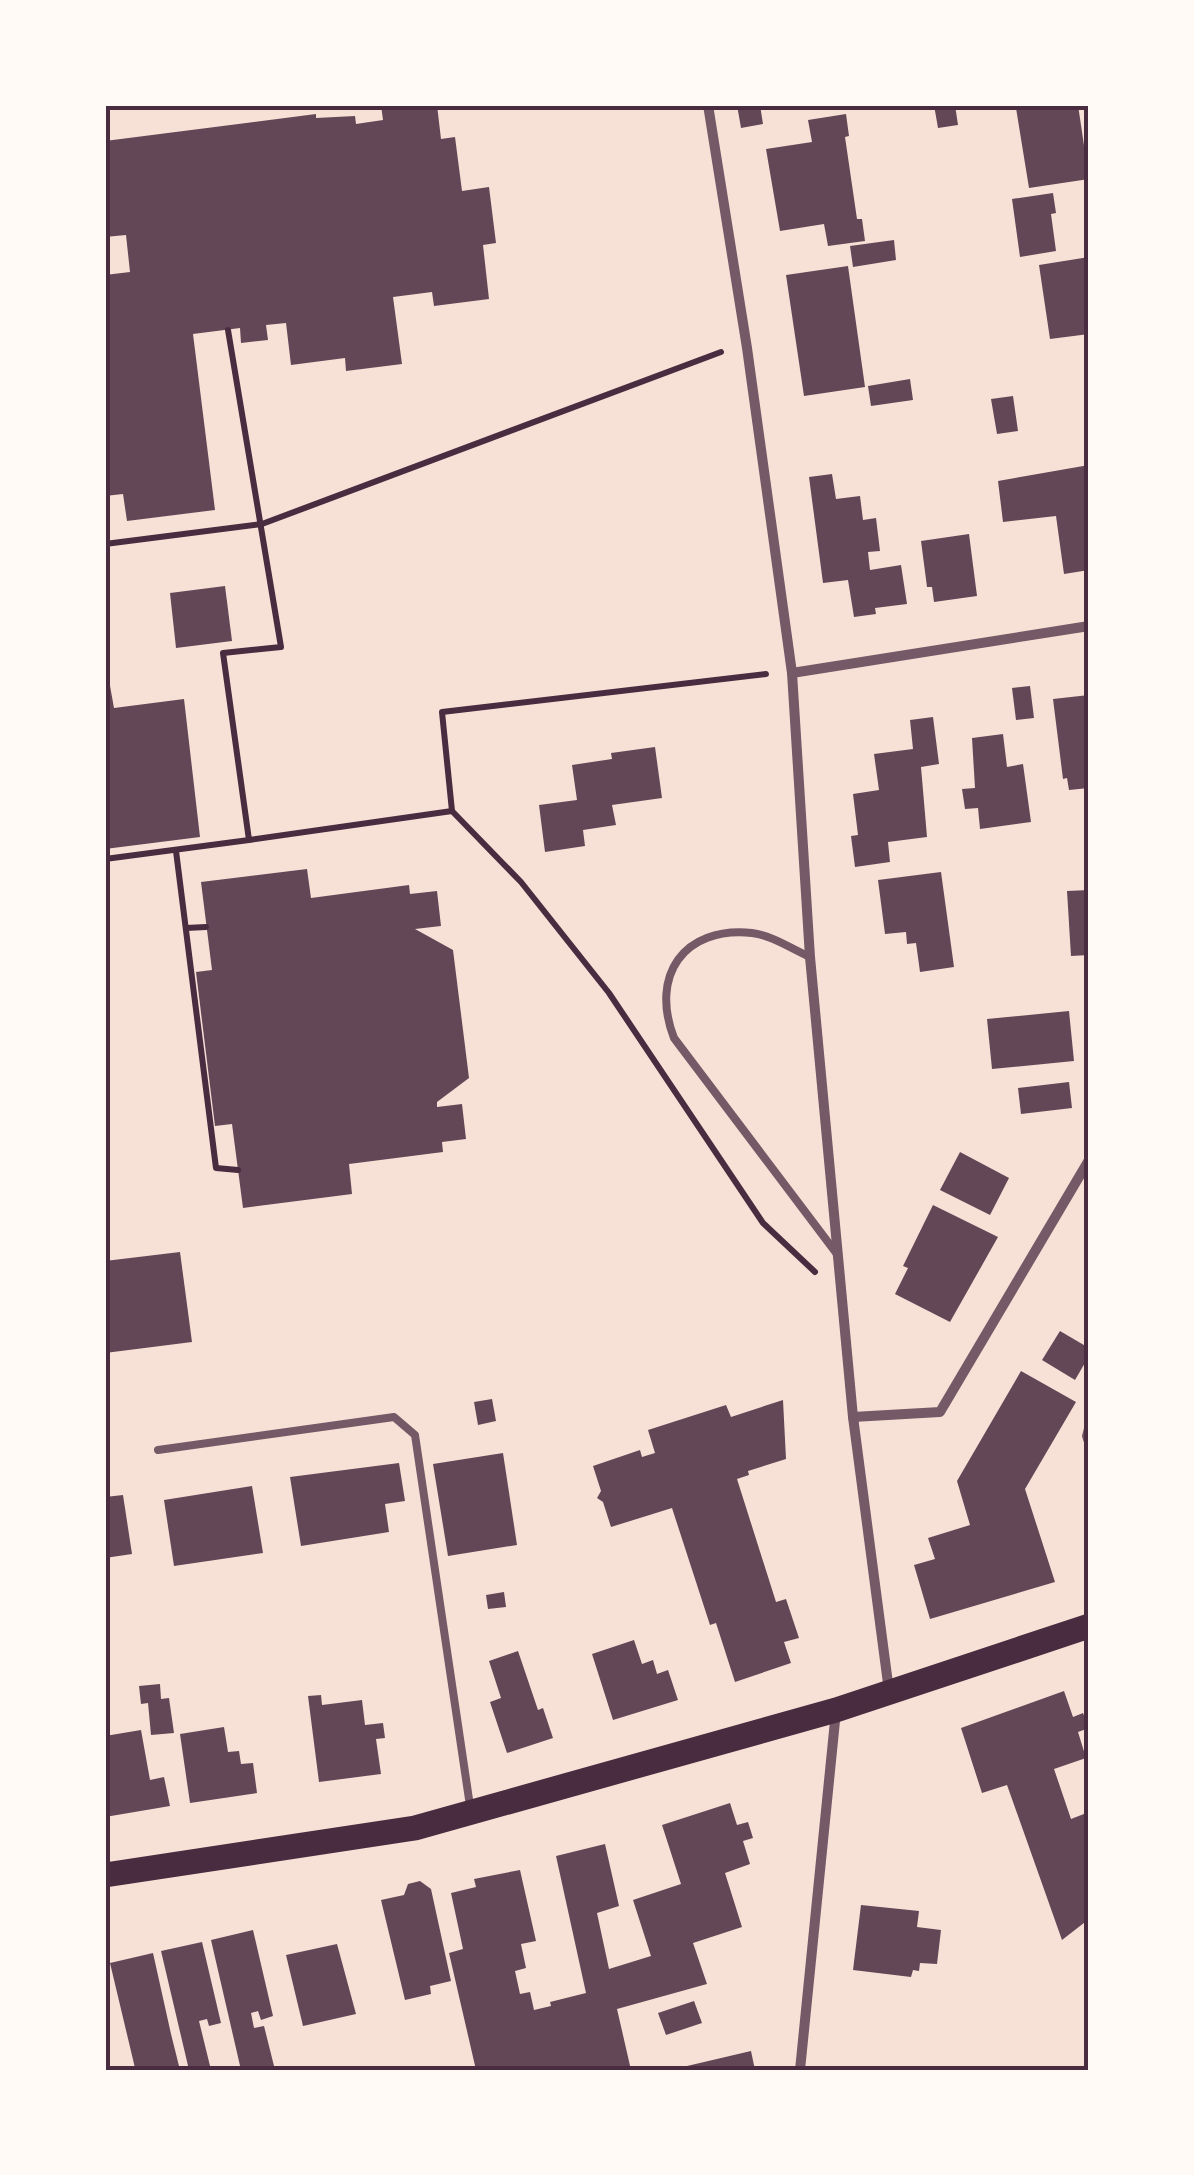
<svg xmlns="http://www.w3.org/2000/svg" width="1194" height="2175" viewBox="0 0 1194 2175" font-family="'Public Sans',sans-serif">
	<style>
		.building { fill: #644757 }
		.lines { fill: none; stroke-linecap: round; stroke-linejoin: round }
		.path { stroke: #4a2c40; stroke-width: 6 }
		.service { stroke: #755966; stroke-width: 8 }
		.minor { stroke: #755966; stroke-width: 10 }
		.primary { stroke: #4a2c40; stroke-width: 25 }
		.neatline { fill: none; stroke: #4a2c40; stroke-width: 4 }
	</style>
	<rect width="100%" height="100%" fill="#f7e1d7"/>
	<g class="building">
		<path d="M 381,105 L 437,105 L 441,139 L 455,137 L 462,191 L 489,187 L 496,243 L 483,245 L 489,299 L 434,306 L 432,292 L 393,297 L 402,364 L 346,371 L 345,358 L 291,365 L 286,323 L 266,325 L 268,340 L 241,343 L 240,328 L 193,334 L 215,510 L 127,521 L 123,494 L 105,496 L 105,275 L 130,272 L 126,235 L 105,237 L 105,141 L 316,114 L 316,118 L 355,116 L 356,124 L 383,120 Z"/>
		<path d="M 737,105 L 760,105 L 763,124 L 741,128 Z"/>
		<path d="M 934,105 L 955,105 L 958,125 L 938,128 Z"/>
		<path d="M 1038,105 L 1078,105 L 1089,179 L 1029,188 L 1016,108 Z"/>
		<path d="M 846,114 L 849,136 L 845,137 L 857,219 L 862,219 L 865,241 L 828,246 L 824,224 L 780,231 L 766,149 L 812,142 L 808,120 Z"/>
		<path d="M 1053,193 L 1056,213 L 1051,214 L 1056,251 L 1020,257 L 1012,199 Z"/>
		<path d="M 894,240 L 896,260 L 853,267 L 850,246 Z"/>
		<path d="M 1089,257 L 1089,334 L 1050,339 L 1039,265 Z"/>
		<path d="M 848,266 L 865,387 L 804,396 L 786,275 Z"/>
		<path d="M 910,379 L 913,400 L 871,406 L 868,386 Z"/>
		<path d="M 1013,396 L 1018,431 L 997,434 L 991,399 Z"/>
		<path d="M 1089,465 L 1089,570 L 1064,574 L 1056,516 L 1003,522 L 998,481 Z"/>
		<path d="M 832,474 L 836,499 L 860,496 L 863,520 L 876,518 L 880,551 L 868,552 L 870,570 L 901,565 L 907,604 L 875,608 L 876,614 L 854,617 L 848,580 L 823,583 L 809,477 Z"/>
		<path d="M 969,534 L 977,596 L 934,602 L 932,587 L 927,587 L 921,541 Z"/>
		<path d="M 225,586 L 232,641 L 176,648 L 170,593 Z"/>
		<path d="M 105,658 L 114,708 L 184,699 L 200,837 L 105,849 Z"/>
		<path d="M 1030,686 L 1034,718 L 1016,720 L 1012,688 Z"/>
		<path d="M 1089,695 L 1089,788 L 1069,790 L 1067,778 L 1063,779 L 1053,699 Z"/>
		<path d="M 933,717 L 939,764 L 921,767 L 927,837 L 888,842 L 890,862 L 855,867 L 851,836 L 858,835 L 853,794 L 879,790 L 874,754 L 913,749 L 910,720 Z"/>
		<path d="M 1003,734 L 1007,767 L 1023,764 L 1031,822 L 980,829 L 978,808 L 965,809 L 962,789 L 975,788 L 972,738 Z"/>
		<path d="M 655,747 L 662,798 L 612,805 L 616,825 L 583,830 L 585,846 L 545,852 L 539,805 L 577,800 L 572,765 L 612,759 L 611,753 Z"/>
		<path d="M 307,869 L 311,898 L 409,885 L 410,894 L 437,891 L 441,926 L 415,929 L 453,950 L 469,1078 L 437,1102 L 437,1107 L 462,1104 L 466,1139 L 442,1142 L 443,1152 L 349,1164 L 352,1194 L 243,1208 L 232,1124 L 215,1126 L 196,972 L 212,970 L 201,882 Z"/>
		<path d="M 941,872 L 954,967 L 920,972 L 916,943 L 907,944 L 906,932 L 885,934 L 878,880 Z"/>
		<path d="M 1089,890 L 1089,955 L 1071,956 L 1067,891 Z"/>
		<path d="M 1069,1011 L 1074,1061 L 992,1069 L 987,1019 Z"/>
		<path d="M 1069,1082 L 1072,1108 L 1021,1114 L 1018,1088 Z"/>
		<path d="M 960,1152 L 1009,1178 L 990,1215 L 940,1190 Z"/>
		<path d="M 933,1205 L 998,1237 L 950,1322 L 895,1294 L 908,1268 L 903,1266 Z"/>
		<path d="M 180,1252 L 192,1342 L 105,1353 L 105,1261 Z"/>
		<path d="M 1060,1331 L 1089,1348 L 1089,1356 L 1075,1380 L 1042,1360 Z"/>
		<path d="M 1021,1371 L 1076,1402 L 1025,1489 L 1055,1582 L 930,1619 L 914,1565 L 935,1559 L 928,1538 L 970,1525 L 957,1481 Z"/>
		<path d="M 492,1399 L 496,1421 L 478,1425 L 474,1402 Z"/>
		<path d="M 783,1400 L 786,1459 L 748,1471 L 749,1475 L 737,1479 L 776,1602 L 786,1599 L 799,1638 L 784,1642 L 791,1663 L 735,1682 L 716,1623 L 710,1625 L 672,1508 L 611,1527 L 603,1502 L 597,1498 L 601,1491 L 593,1466 L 640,1450 L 642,1457 L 655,1453 L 648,1430 L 726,1405 L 731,1417 Z"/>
		<path d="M 503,1453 L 517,1545 L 448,1556 L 433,1464 Z"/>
		<path d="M 399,1463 L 405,1501 L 385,1504 L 389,1532 L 301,1546 L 290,1477 Z"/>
		<path d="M 252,1486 L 263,1553 L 174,1566 L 164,1500 Z"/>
		<path d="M 123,1495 L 132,1554 L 105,1558 L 105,1497 Z"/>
		<path d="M 504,1592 L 506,1607 L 488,1609 L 486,1595 Z"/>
		<path d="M 634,1640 L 642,1664 L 653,1660 L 657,1674 L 668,1670 L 678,1700 L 613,1720 L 592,1654 Z"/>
		<path d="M 518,1651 L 538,1710 L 543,1708 L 553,1738 L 507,1753 L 490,1702 L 501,1698 L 489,1661 Z"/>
		<path d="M 160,1684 L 161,1699 L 169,1698 L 174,1733 L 151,1735 L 148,1703 L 141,1704 L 139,1686 Z"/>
		<path d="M 1064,1691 L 1073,1717 L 1083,1713 L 1089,1728 L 1078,1732 L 1086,1758 L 1054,1769 L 1071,1819 L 1089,1812 L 1089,1919 L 1062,1940 L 1007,1785 L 982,1793 L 961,1728 Z"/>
		<path d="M 321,1695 L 322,1705 L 362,1700 L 365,1725 L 383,1723 L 385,1738 L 376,1739 L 381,1774 L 319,1782 L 308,1696 Z"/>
		<path d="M 224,1727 L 228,1752 L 239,1751 L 241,1764 L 253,1763 L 257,1793 L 190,1803 L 180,1734 Z"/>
		<path d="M 141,1730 L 150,1780 L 164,1777 L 170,1806 L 105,1817 L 105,1736 Z"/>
		<path d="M 730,1803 L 737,1825 L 748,1822 L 753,1838 L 743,1841 L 750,1864 L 725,1873 L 742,1927 L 693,1943 L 707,1984 L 617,2009 L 631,2070 L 476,2070 L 449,1953 L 463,1949 L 451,1893 L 476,1887 L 474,1879 L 520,1870 L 536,1941 L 521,1944 L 526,1968 L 515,1971 L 520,1994 L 530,1992 L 534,2010 L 551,2006 L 550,2002 L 586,1993 L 556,1856 L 605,1844 L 619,1906 L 597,1913 L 609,1969 L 651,1956 L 633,1900 L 681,1884 L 662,1825 Z"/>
		<path d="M 420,1881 L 431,1889 L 451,1981 L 430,1986 L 431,1994 L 405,2000 L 381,1900 L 404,1895 L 408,1884 Z"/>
		<path d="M 861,1905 L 919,1911 L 917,1927 L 941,1930 L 937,1964 L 920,1963 L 919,1971 L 913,1970 L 911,1977 L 853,1970 Z"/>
		<path d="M 253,1930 L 273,2016 L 261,2020 L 258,2011 L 251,2013 L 254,2028 L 264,2026 L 275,2070 L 241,2070 L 211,1940 Z"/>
		<path d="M 202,1942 L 221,2023 L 209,2026 L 207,2019 L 199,2021 L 211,2070 L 189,2070 L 161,1951 Z"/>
		<path d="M 337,1944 L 356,2014 L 303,2026 L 286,1955 Z"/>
		<path d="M 153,1953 L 171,2034 L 180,2070 L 135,2068 L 110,1963 Z"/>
		<path d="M 694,2001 L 702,2023 L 666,2035 L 658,2013 Z"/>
		<path d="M 751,2051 L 755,2070 L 687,2070 L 687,2066 Z"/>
	</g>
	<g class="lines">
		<g class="path">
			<path d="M 105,544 L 262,524 L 721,352"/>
			<path d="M 452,811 L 521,882 L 609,993 L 763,1223 L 815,1272"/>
			<path d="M 249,840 L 452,811 L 442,712 L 766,674"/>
			<path d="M 176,851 L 216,1168 L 238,1170"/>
			<path d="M 105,859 L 249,840 L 223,653 L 281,647 L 228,330"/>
			<path d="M 186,928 L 206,927"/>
		</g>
		<g class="service">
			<path d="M 810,957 C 792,949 771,935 752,933 C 683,926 650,976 674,1038 L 837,1254"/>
			<path d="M 1089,1425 L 1086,1436 L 1089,1445"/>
			<path d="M 158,1450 L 394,1417 L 415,1435 L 470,1806"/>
		</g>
		<g class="minor">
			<path d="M 708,105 L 747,348 L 792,673 L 810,957 L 853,1417 L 889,1691"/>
			<path d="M 792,673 L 1089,626"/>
			<path d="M 853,1417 L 940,1412 L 1089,1160"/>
			<path d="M 800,2070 L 836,1711"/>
		</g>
		<path class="primary" d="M 105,1875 L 415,1828 L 836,1710 L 1089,1626"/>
	</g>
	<rect width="1194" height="2175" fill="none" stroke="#fffaf5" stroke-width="215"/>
	<rect x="108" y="108" width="978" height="1960" class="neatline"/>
</svg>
